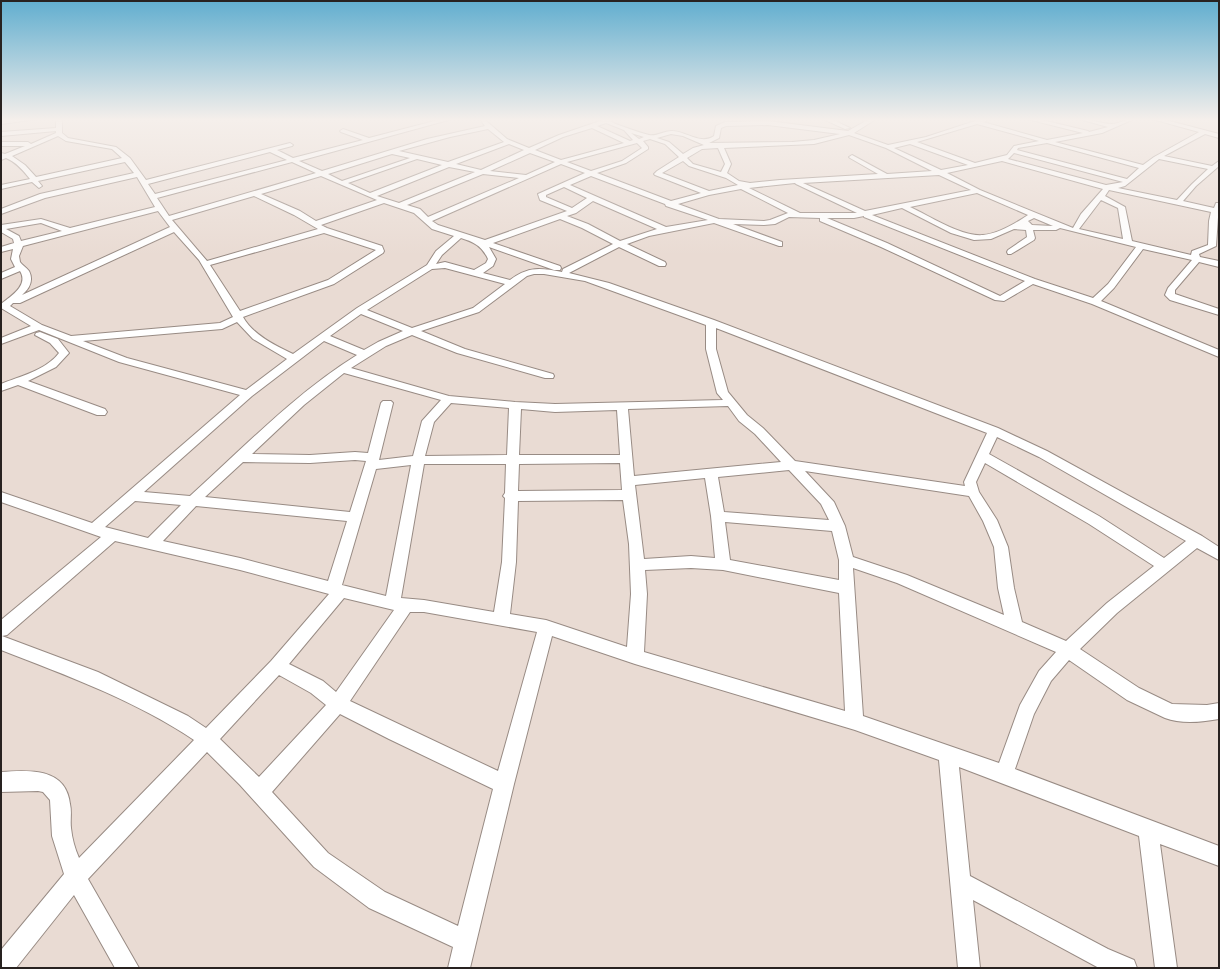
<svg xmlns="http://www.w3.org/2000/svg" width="1220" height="969" viewBox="0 0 1220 969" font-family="'Titillium Web',sans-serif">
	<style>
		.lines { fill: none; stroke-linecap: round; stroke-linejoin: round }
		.street-casing { stroke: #988b84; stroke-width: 2 }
		.street { fill: #fff; fill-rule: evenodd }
	</style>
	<rect width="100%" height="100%" fill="#e9dbd3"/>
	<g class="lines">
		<defs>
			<g id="street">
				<path d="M 13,119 L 37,119 L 1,124 L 1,120 Z"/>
				<path d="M 56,119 L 62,119 L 62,133 L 68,138 L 116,147 L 130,158 L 146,180 L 290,143 L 293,145 L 292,146 L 277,150 L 293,158 L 363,140 L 341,132 L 340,131 L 343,129 L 369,138 L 442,119 L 452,119 L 299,161 L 322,171 L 427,139 L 485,126 L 480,119 L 484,119 L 507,139 L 529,148 L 559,135 L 603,120 L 602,119 L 609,119 L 613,123 C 625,127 637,132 649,135 C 656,137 665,130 673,131 C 687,132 701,145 714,136 L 716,126 L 725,122 L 768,121 L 848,131 L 869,119 L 876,119 L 854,133 L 888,145 L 926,137 L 981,119 L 986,119 L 986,121 L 983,122 L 1047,140 L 1083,133 L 1027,119 L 1038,119 L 1088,131 L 1089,132 L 1108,127 L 1079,119 C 1091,119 1101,124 1112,124 C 1118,124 1126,119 1134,119 L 1102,133 L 1055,142 L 1143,165 L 1154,157 L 1199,132 L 1152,119 L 1162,119 L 1219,134 L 1219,138 L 1205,134 L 1164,156 L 1212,166 L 1219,161 L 1219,166 L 1196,186 L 1183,201 L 1214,208 L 1216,203 L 1219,203 L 1216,246 L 1199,254 L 1200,257 L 1219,261 L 1219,267 L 1199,262 L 1175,290 L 1175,294 L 1219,309 L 1219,315 L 1170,300 L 1165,295 L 1168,288 L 1192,260 L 1143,249 L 1114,288 L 1101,301 L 1219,350 L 1219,357 L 1092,304 L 1033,284 L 1004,301 L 995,300 L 881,247 L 820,221 L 820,218 L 789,217 L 775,224 L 764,225 L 733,224 L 782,242 L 782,246 L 779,246 L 714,223 L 649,236 L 627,244 L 665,262 L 666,264 L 665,266 L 659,266 L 619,247 L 569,273 L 609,283 L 714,320 L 998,428 L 1047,451 L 1202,536 L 1219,547 L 1219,560 L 1197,548 L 1117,613 L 1080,649 L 1139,688 L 1172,704 L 1207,705 L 1219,703 L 1219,719 C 1203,722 1180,724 1165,718 L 1127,700 L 1069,660 L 1051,681 L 1034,714 L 1015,769 L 1219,846 L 1219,866 L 1160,844 L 1177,968 L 1155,968 L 1139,836 L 959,767 L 970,876 L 1108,949 L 1134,960 L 1137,968 L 1099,968 L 973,900 L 980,968 L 958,968 L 939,760 L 855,730 L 635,664 L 552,636 L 514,784 L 470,968 L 448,968 L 453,947 L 369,908 L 314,867 L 240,785 L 207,752 L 88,879 L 139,968 L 115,968 L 74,895 L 16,968 L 1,968 L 1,950 L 64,874 L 52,836 L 50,800 L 43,792 L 38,791 L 1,792 L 1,772 C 28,770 66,767 70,804 C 72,812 70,820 71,828 C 72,838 75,849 79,858 L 194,740 C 136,701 66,675 1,650 L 1,620 L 101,537 L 1,502 L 1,492 L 92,523 L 240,395 L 119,362 L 39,330 L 1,344 L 1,338 L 31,326 L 1,308 L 1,304 C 11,296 29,285 20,271 L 1,279 L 1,273 L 15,267 L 11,259 L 13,249 L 1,252 L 1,247 L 14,243 L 13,239 L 1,232 L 1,225 L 41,219 L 70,228 L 155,207 L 137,177 L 45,198 L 1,214 L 1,209 L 40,194 L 134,173 L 125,162 L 38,181 L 42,186 L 39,188 L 32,182 L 1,189 L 1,185 L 30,179 C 23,170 16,162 6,158 L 1,160 L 1,153 L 5,154 L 25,146 L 1,146 L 1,142 L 28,142 L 31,144 L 56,133 L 56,131 L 1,136 L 1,132 L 56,128 ZM 606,123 L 624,130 L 633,140 L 630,141 L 597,126 ZM 977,124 L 1039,141 L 1014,146 L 1007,155 L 975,163 L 917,142 ZM 768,125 L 840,134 L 814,140 L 792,142 L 709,143 L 719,138 L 721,128 L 726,126 ZM 592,128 L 624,143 L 561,160 L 535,150 L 563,137 ZM 488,129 L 504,142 L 448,162 L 399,151 L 450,137 ZM 631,133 L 644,137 L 639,139 ZM 671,134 L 683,136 L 704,145 L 693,148 L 683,154 L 669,142 L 657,138 ZM 849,135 L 886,148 L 932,171 L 887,174 L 852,155 L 849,157 L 850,158 L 878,174 L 780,180 L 750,183 L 739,181 L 727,173 L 731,164 L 724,148 L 814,144 ZM 58,136 L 66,141 L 112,149 L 122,158 L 36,177 L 25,165 L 12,156 ZM 650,139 L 665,144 L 679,157 L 657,171 L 654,174 L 655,175 L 701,193 L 671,201 L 597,173 L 626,163 L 648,149 L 648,147 L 643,141 ZM 637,143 L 642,148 L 622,161 L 591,171 L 567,162 ZM 1047,143 L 1139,168 L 1127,179 L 1017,150 L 1018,148 ZM 509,144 L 524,150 L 481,170 L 456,164 ZM 910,144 L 968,165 L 941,170 L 894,148 ZM 718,148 L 725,164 L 721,172 L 693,164 L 687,158 L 702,149 ZM 270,152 L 287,160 L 155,194 L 148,184 ZM 530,153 L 555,162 L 526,175 L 490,171 ZM 1014,153 L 1123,182 L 1106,185 L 1008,159 ZM 392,154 L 410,158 L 342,181 L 328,174 ZM 417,159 L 442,165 L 370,193 L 348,183 ZM 1159,159 L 1208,169 L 1192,184 L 1177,200 L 1118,188 L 1125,186 ZM 683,161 L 689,166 L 726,178 L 738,185 L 709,191 L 662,173 ZM 1002,161 L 1103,189 L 1081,214 L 1073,228 L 980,190 L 947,173 ZM 292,162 L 316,173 L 169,216 L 157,198 ZM 561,164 L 585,173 L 538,194 L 540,200 L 567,211 L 485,240 L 438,225 L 432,221 ZM 449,167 L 475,172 L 399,203 L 377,196 ZM 483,174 L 519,178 L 428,217 L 420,209 L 407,205 ZM 939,175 L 971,190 L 865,211 L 803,183 ZM 321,176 L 377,200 L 316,221 L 300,211 L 261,194 ZM 591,176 L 665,204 L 666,206 L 708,220 L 666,227 L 570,185 ZM 795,183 L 796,184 L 857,213 L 800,213 L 749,188 ZM 564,187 L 587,198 L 572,208 L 546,197 L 546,195 ZM 741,189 L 788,213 L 770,220 L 764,221 L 719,219 L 678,204 L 709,195 ZM 1109,190 L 1211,212 L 1209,221 L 1208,245 L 1192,251 L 1191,255 L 1132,241 L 1125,207 L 1105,196 ZM 977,193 L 1028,215 C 1016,223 998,234 983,235 C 961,237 930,216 910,207 ZM 254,196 L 294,215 L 318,229 L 207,261 L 172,220 ZM 1101,200 L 1118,208 L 1123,239 L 1079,229 ZM 593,201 L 657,229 L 620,241 L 588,224 L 567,216 L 576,213 ZM 384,203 L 414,213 L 432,229 L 454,236 L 436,251 L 427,265 L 357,308 L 293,354 C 276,346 252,334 243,317 L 334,284 L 383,253 L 384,251 L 382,246 L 327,228 L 321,225 ZM 902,208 L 951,233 L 974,240 L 991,239 L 1014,229 L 1026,230 L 1027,237 L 1008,250 L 1007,252 L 1008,254 L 1011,254 L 1034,240 L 1035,238 L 1033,230 L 1056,230 L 1060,228 L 1136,247 L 1108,284 L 1093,298 L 1035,279 L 872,215 ZM 158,211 L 170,227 L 22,295 C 29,289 34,281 29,271 C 27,268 22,265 20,262 L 19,256 L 23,246 ZM 864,216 L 864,217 L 1025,281 L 1000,296 L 887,243 L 827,218 L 854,218 ZM 1034,218 L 1053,226 L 1032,225 L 1028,221 ZM 560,219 L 582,228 L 613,244 L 563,269 L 562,272 C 540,268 529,266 510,280 L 483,273 L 493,266 L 496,259 L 489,247 L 554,270 L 560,270 L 561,268 L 560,266 L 493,243 ZM 41,223 L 62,231 L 21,241 L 19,236 L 6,229 ZM 174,232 L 199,260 L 233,317 L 220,323 L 71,336 L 42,325 L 10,306 L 13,303 L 20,303 ZM 324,233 L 376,250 L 328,280 L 240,311 L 210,265 ZM 461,238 C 474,242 482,246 488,259 L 486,263 L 474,270 L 445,262 L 436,264 L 442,255 ZM 445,268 L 505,284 L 473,308 L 412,328 L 367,310 L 432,269 ZM 534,274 L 544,274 L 585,281 L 706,325 L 706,349 L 717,393 L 723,400 L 555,404 L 515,402 L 449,396 L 351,368 L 386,346 L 412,335 L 457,353 L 545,378 L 553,378 L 554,376 L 553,374 L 465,349 L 421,331 L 479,312 L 527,276 ZM 361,314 L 403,331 L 378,342 L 364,350 L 330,336 ZM 237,322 L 253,339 L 287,359 L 246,390 L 127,358 L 83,341 L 222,329 ZM 716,328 L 987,433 L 964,482 L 965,486 L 795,461 L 763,428 L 747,415 L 728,392 L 716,349 ZM 324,341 L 357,355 C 297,392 243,448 190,496 L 144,492 L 252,396 ZM 344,373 L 441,400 L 422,421 L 413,456 L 379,460 L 393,403 L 391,401 L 383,401 L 381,403 L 368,453 L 355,452 L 310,455 L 252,454 L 304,405 ZM 451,403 L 509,408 L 507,455 L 425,456 L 434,422 ZM 728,406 L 739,421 L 755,434 L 781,462 L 634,476 L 628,409 ZM 521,409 L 555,412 L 617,410 L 620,455 L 519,455 ZM 997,437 L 1039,457 L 1186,541 L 1164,558 L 1099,516 L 989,454 ZM 355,460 L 366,461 L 350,512 L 205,497 L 243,462 L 310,463 ZM 620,463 L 622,490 L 518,491 L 519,464 ZM 985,463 L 1089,524 L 1154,566 L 1107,603 L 1066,641 L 1022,622 L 1014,588 L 1008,547 L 997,520 L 979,492 L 976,482 ZM 424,464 L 506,464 L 505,493 L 503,496 L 505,498 L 502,562 L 494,612 L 424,600 L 401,598 ZM 411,465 L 386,596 L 342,585 L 376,469 ZM 789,470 L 821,504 L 829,520 L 724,512 L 718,477 ZM 805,471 L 969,496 L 983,521 L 994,547 L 998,588 L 1004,615 L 907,575 L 853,557 L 845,526 L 834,502 ZM 705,478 L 711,516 L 715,558 L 691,556 L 644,559 L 635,485 ZM 623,500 L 629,544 L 631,594 L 627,647 L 546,620 L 510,614 L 516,562 L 518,501 ZM 135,501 L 181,505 L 148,538 L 105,527 ZM 196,506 L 347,521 L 328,581 L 240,558 L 163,541 ZM 725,522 L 832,531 L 839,560 L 839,580 L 730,560 ZM 115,541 L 240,570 L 329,594 L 271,661 L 206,728 L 188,716 L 98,672 L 2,636 L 7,635 ZM 691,568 L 723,570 L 839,593 L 845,711 L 644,652 L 647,594 L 645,570 ZM 853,568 L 897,583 L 1056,652 L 1039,671 L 1020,705 L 999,763 L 863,716 ZM 344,598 L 394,610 L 336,692 L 323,681 L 289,664 ZM 410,612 L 424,612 L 537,632 L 498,771 L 350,701 ZM 279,675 L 311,693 L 326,705 L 259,777 L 220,739 ZM 340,714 L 389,739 L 493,789 L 458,926 L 385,892 L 328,853 L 272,792 Z"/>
				<path d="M 823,119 L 831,119 L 850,128 L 845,129 Z"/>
				<path d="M 40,332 L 58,339 L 69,353 L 56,367 L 28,381 L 105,409 L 107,412 L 105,415 L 97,415 L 18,385 L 1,391 L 1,384 C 20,376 45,371 59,353 L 50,343 L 35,335 L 36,333 Z"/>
			</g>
		</defs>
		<use href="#street" class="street-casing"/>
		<use href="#street" class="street"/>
	</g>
	<linearGradient id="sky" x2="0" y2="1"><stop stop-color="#61aecf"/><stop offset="0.47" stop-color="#f5efeb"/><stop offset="1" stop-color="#f5efeb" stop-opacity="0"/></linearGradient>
	<rect width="1220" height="255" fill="url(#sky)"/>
	<rect width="1220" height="969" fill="none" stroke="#282220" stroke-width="4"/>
</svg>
